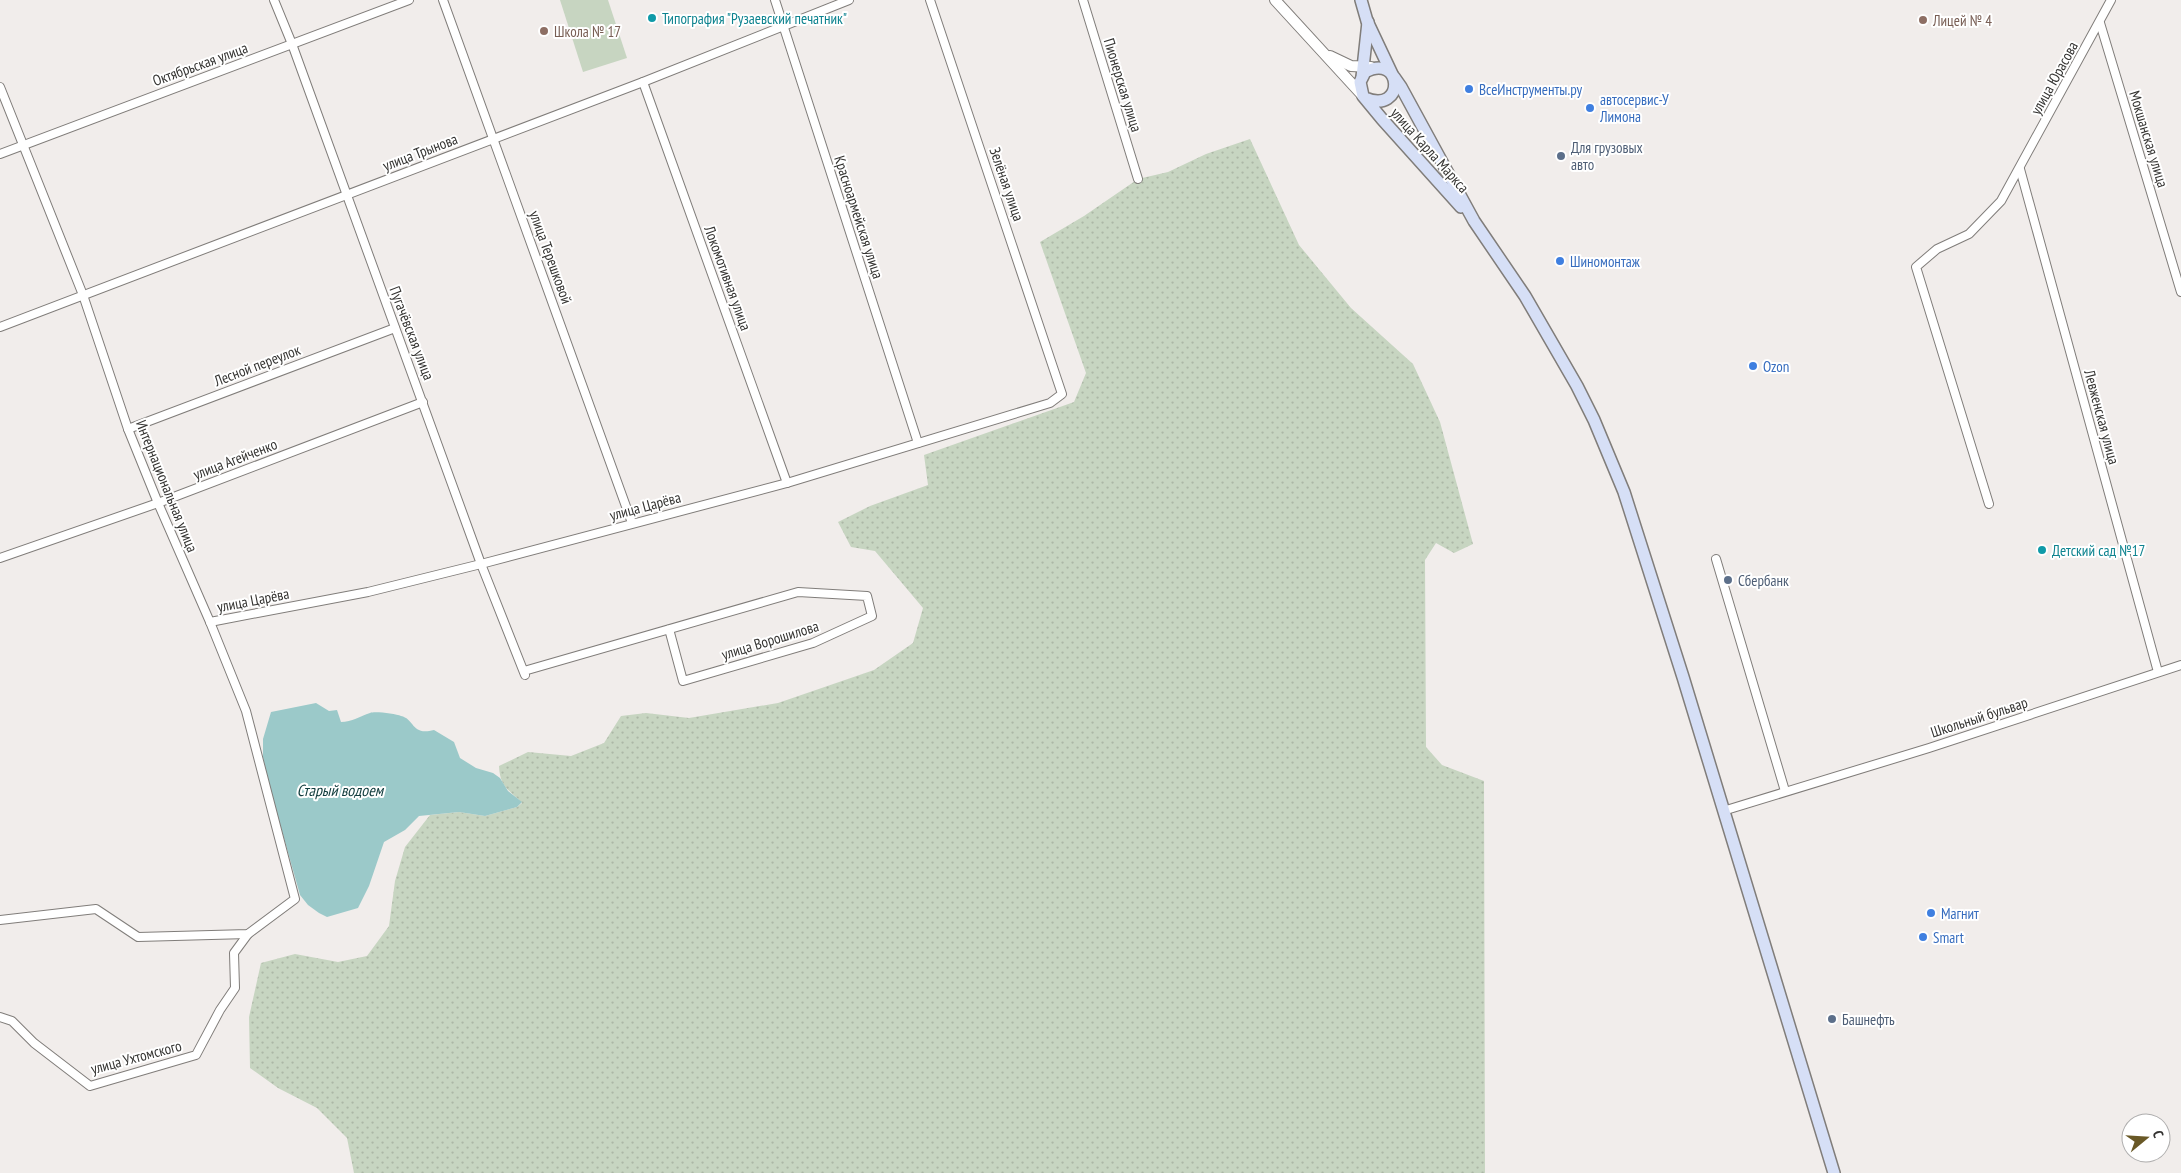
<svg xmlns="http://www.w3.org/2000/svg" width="2181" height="1173" viewBox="0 0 2181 1173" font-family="'PT Sans Narrow',sans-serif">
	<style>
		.garden { fill: url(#garden-dots) }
		.pitch { fill: #c7d5c1 }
		.water { fill: #9bc9c9 }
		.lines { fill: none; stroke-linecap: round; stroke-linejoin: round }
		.minor-casing { stroke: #807d7a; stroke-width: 10 }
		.tertiary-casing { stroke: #807d7a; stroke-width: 12 }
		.secondary-casing { stroke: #807d7a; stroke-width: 14 }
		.minor { stroke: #fff; stroke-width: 8 }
		.tertiary { stroke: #fff; stroke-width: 10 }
		.secondary { stroke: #d6dff6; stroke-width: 11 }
		.culture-dot { fill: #0f9aa8; stroke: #fff; stroke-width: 2 }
		.education-dot { fill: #8d6e63; stroke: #fff; stroke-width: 2 }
		.shop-dot { fill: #3f7fe0; stroke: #fff; stroke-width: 2 }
		.service-dot { fill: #5c6f8a; stroke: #fff; stroke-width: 2 }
		.labels { text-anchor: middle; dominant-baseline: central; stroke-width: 4; stroke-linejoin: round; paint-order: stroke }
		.culture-label { font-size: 15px; fill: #0d838f; stroke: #fff; text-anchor: start }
		.education-label { font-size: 15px; fill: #785e54; stroke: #fff; text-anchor: start }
		.street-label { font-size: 15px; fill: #343331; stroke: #fff }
		.shop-label { font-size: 15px; fill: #366cbe; stroke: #fff; text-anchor: start }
		.service-label { font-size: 15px; fill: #4e5e75; stroke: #fff; text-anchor: start }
		.water-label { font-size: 16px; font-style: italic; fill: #113c3d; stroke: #fff }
	</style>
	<defs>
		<pattern id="garden-dots" width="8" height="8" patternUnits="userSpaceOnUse" patternTransform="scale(1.25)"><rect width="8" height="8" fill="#c7d5c1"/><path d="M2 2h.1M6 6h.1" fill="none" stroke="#acb7a6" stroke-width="1.8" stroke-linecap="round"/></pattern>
	</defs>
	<rect width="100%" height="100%" fill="#f1edeb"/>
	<path class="garden" d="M 1250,139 L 1299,245 L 1351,308 L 1413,364 L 1440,422 L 1473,544 L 1454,553 L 1436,543 L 1425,560 L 1426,747 L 1442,765 L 1484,781 L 1485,1173 L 354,1173 L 347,1138 L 317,1108 L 278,1088 L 250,1068 L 249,1017 L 261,963 L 295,954 L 338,962 L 367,956 L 389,926 L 395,881 L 405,847 L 430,815 L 459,812 L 485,816 L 517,807 L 522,803 C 509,789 500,788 499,766 L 528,752 L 571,756 L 604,743 L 621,716 L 646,713 L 689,718 L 778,703 L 874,670 L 913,643 L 923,608 L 875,551 L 851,547 L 838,522 L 870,506 L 928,485 L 924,455 L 1074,402 L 1086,373 L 1040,242 L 1084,216 L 1138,179 L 1168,172 L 1206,154 Z"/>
	<path class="pitch" d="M 560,0 L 608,0 L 627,58 L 583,72 Z"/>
	<path class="water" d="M 316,703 L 329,711 L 337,710 L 341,722 C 352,722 360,716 370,713 C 375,711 396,714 401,716 C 415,719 411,736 434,730 L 454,742 L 460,758 L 476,768 L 493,773 L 500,778 L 508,791 L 522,802 L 517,807 L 485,816 L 459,812 L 419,816 L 405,830 L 384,842 L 369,886 L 358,908 L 327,917 L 319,913 L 308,905 L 300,895 L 269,785 L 263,757 L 263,739 L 271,712 Z"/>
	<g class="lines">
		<defs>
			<g id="minor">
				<path d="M 274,0 L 292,44 L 481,564 L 525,675"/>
				<path d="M 443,0 L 632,523"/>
				<path d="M 775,0 L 918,443"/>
				<path d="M 1083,0 L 1138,179"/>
				<path d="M 2100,23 L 2181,292"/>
				<path d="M 643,82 L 787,483"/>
				<path d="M 0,87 L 83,295 L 128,429 L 158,503 L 210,622 L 246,711 L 295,899 L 248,934 L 138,937 L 96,909 L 0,920"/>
				<path d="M 0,154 L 409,0"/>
				<path d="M 2020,169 L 2158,672"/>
				<path d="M 0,327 L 643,82 L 849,0"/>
				<path d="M 128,429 L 395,328"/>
				<path d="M 1989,504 L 1916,267 L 1937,249 L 1969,234 L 2001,201 L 2111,0"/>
				<path d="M 0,558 L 158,503 L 423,402"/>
				<path d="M 1716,559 L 1785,791"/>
				<path d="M 210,622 L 368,592 L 481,564 L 787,483 L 1050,403 L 1062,394 L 930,0"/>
				<path d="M 524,671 L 798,592 L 867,596 L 872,616 L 813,643 L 683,681 L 669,629"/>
				<path d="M 1723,811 L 1929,748 L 2181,665"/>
				<path d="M 0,1017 L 12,1021 L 34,1043 L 90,1086 L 196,1055 L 220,1010 L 235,988 L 234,953 L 248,934"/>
			</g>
			<g id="tertiary">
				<path d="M 1275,0 L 1363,96"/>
				<path d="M 1330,56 L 1351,66 L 1371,67"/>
			</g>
			<g id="secondary">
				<path d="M 1361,0 L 1367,21 L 1392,74"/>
				<path d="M 1362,77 L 1368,22"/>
				<path d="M 1394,77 L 1401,87 L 1474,221 L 1525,296 L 1577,386 L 1594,420 L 1624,492 L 1683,677 L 1834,1173"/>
				<path d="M 1365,98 C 1406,115 1403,52 1365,72 L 1360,82 L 1363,96 L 1382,119 L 1461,207"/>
			</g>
		</defs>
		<use href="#minor" class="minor-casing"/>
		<use href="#tertiary" class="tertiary-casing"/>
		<use href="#secondary" class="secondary-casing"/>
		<use href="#minor" class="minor"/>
		<use href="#tertiary" class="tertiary"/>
		<use href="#secondary" class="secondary"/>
	</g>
	<g class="culture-dot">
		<circle cx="652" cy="18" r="5"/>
		<circle cx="2042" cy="550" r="5"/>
	</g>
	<g class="education-dot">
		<circle cx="1923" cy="20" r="5"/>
		<circle cx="544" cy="31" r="5"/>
	</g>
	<g class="shop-dot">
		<circle cx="1469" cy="89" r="5"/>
		<circle cx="1590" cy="108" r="5"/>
		<circle cx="1560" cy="261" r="5"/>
		<circle cx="1753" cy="366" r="5"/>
		<circle cx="1931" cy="913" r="5"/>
		<circle cx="1923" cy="937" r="5"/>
	</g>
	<g class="service-dot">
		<circle cx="1561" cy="156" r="5"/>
		<circle cx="1728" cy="580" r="5"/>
		<circle cx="1832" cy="1019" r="5"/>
	</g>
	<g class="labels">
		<g class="culture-label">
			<text x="662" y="18">Типография "Рузаевский печатник"</text>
			<text x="2052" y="550">Детский сад №17</text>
		</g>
		<g class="education-label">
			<text x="1933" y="20">Лицей № 4</text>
			<text x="554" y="31">Школа № 17</text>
		</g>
		<g class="street-label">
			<text transform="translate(200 64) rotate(-20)">Октябрьская улица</text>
			<text transform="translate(2054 78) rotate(-61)">улица Юрасова</text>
			<text transform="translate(1123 85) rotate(73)">Пионерская улица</text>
			<text transform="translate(2149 139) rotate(73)">Мокшанская улица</text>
			<text transform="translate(1430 150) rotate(48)">улица Карла Маркса</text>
			<text transform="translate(420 152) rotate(-21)">улица Трынова</text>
			<text transform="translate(1007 184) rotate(71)">Зелёная улица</text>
			<text transform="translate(859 217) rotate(72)">Красноармейская улица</text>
			<text transform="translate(551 257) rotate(70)">улица Терешковой</text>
			<text transform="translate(728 278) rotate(70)">Локомотивная улица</text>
			<text transform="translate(412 333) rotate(69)">Пугачёвская улица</text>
			<text transform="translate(257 365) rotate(-21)">Лесной переулок</text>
			<text transform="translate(2102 417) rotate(75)">Левженская улица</text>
			<text transform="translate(235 459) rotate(-21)">улица Агейченко</text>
			<text transform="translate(167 486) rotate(68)">Интернациональная улица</text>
			<text transform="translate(645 506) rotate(-15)">улица Царёва</text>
			<text transform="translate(253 600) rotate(-11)">улица Царёва</text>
			<text transform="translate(770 640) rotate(-17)">улица Ворошилова</text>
			<text transform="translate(1979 717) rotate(-18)">Школьный бульвар</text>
			<text transform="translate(136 1057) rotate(-15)">улица Ухтомского</text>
		</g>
		<g class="shop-label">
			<text x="1479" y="89">ВсеИнструменты.ру</text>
			<text x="1600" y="99">автосервис-У<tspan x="1600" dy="17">Лимона</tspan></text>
			<text x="1570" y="261">Шиномонтаж</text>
			<text x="1763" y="366">Ozon</text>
			<text x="1941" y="913">Магнит</text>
			<text x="1933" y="937">Smart</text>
		</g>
		<g class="service-label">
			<text x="1571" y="147">Для грузовых<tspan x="1571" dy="17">авто</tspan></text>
			<text x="1738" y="580">Сбербанк</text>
			<text x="1842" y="1019">Башнефть</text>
		</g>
		<g class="water-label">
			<text x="340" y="790">Старый водоем</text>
		</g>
	</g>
	<g transform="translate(2146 1138) rotate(72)"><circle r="24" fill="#ffffff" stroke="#aeadad"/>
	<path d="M0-4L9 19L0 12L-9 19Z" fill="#695826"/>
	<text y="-8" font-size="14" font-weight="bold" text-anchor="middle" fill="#343331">С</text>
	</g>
</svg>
